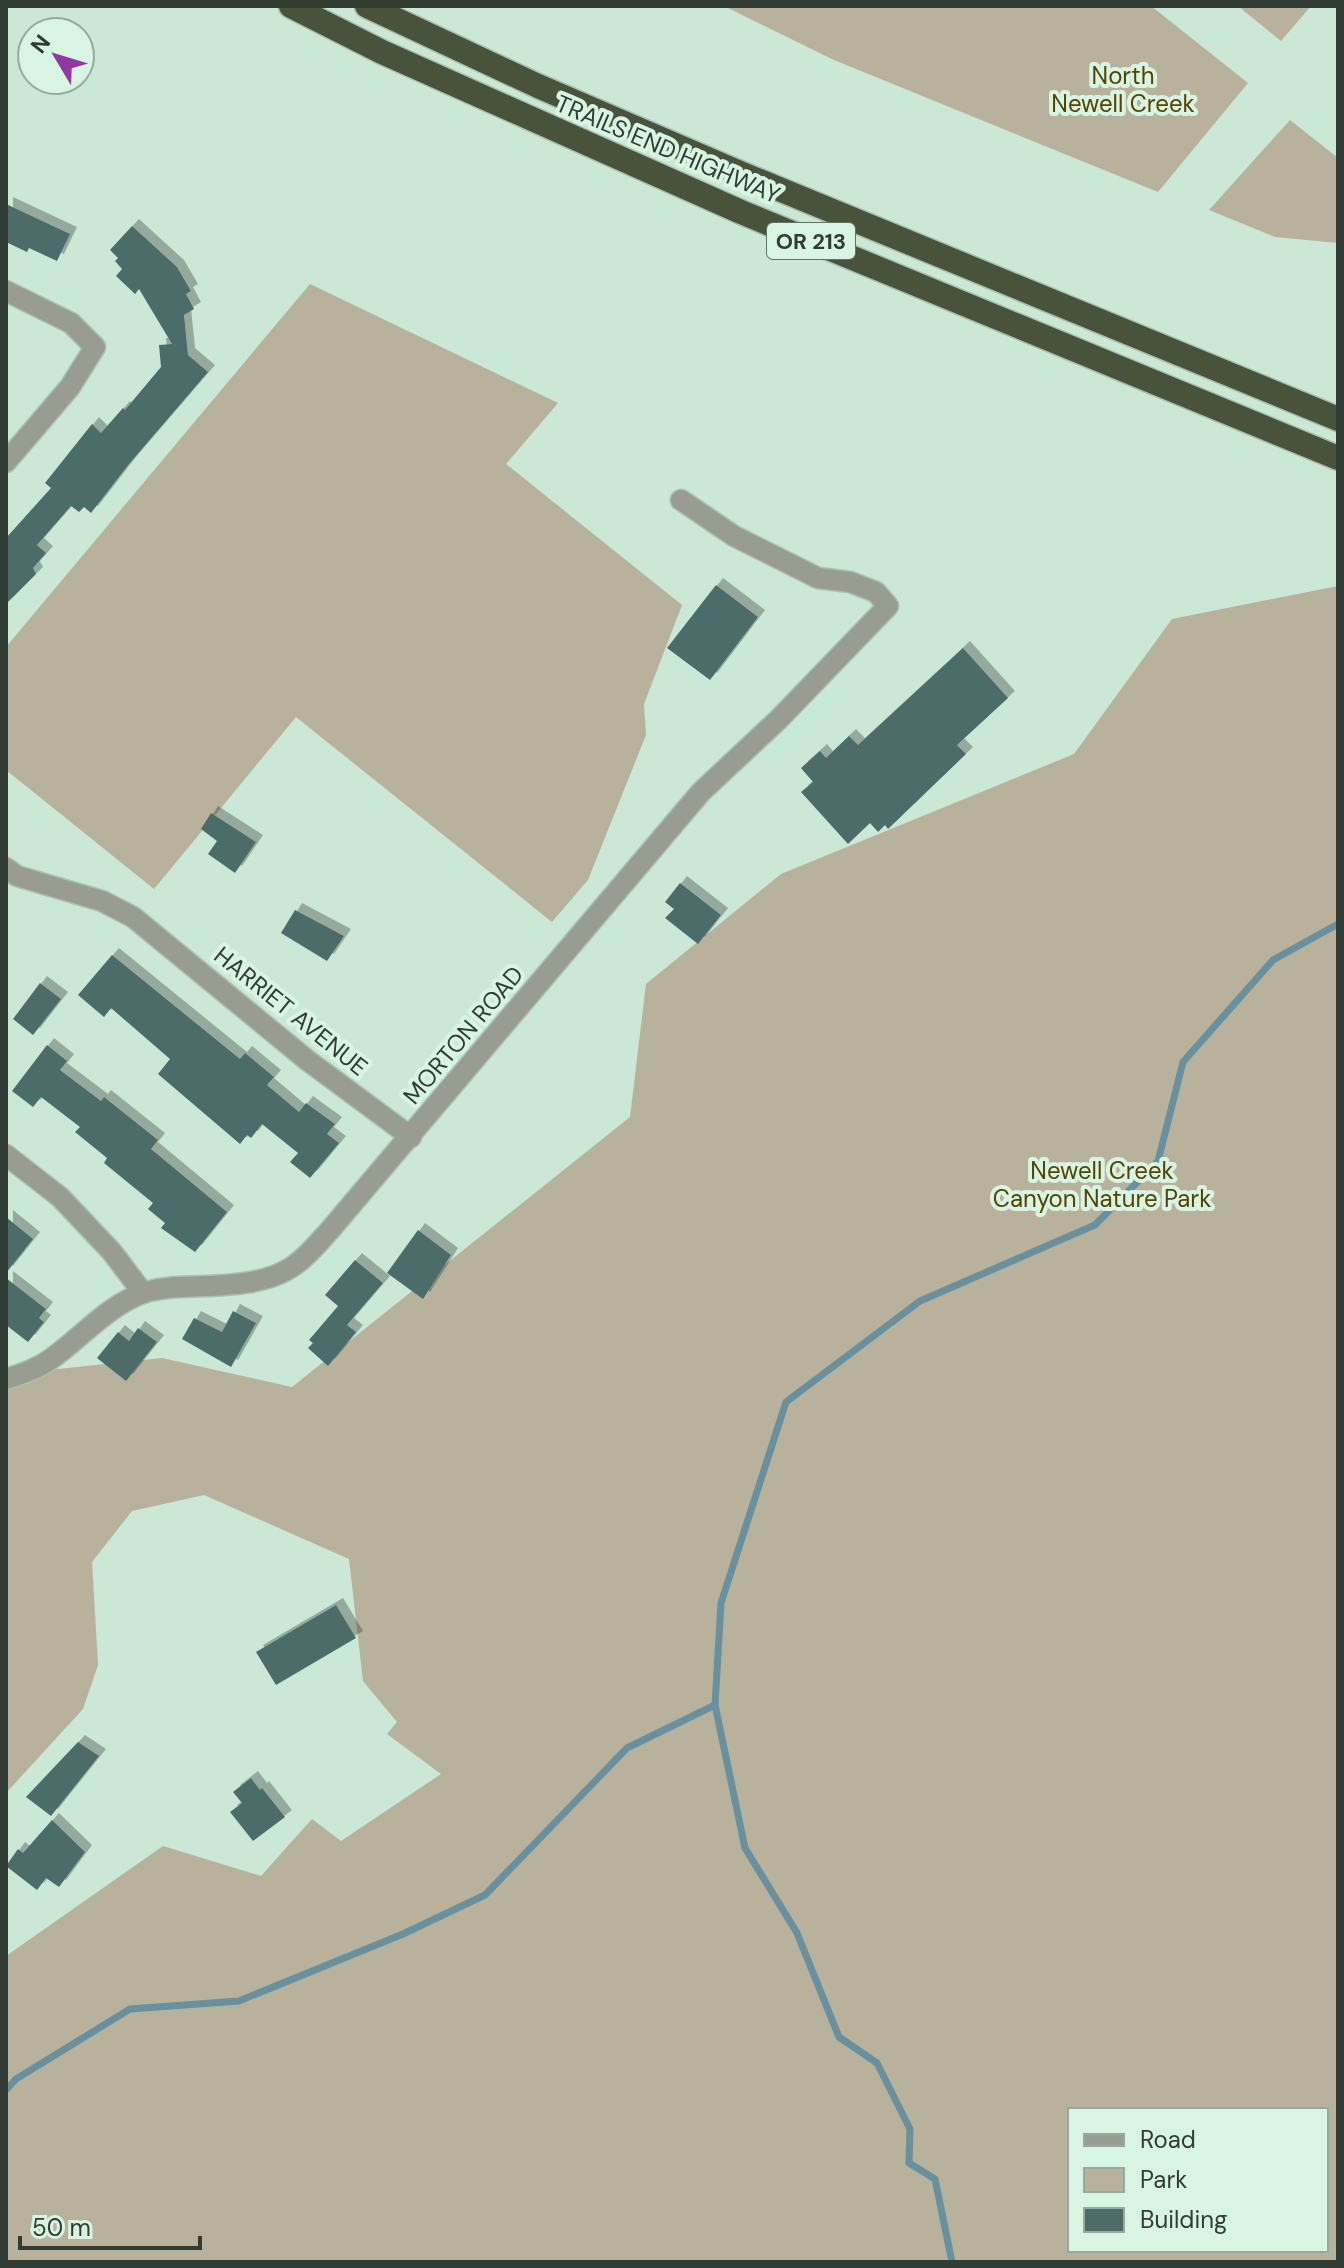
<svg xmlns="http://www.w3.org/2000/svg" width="1344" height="2268" viewBox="0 0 1344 2268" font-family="'DM Sans',sans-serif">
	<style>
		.green { fill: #b8b19b; fill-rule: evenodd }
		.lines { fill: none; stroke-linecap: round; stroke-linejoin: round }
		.stream { stroke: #68909e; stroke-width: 7 }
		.building { fill: #4b6c69; filter: url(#shadow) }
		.minor-casing { stroke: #a9c1b2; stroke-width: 23 }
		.highway-casing { stroke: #a9c1b2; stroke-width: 27 }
		.minor { stroke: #989c91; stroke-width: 20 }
		.highway { stroke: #49523b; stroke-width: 24 }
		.labels { text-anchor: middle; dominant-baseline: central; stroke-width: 8; stroke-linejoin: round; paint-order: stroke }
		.shield { fill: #d8f4e2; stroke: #637369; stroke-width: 2 }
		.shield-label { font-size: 22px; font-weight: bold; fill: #313c35 }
		.park-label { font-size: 24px; fill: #544303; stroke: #d8f4e2 }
		.street-label { font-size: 24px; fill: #313c35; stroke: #d8f4e2 }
	</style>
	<defs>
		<filter id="shadow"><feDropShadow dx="7" dy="-7" stdDeviation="0" flood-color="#0004"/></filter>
	</defs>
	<rect width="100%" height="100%" fill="#cbe7d5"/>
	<g class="green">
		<path d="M 724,6 L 1151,6 L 1248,83 L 1158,192 L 834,60 Z"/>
		<path d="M 1238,6 L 1311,6 L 1281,41 Z"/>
		<path d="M 1290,120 L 1338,158 L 1338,243 L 1275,237 L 1209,210 Z"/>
		<path d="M 310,284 L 558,403 L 506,464 L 682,605 L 644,704 L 646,735 L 588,880 L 552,922 L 296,717 L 154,889 L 6,770 L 6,647 Z"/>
		<path d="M 1338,586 L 1338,2262 L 6,2262 L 6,1956 L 163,1846 L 261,1876 L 312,1819 L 341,1841 L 441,1774 L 387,1734 L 397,1722 L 363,1681 L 349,1559 L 204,1495 L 132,1511 L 92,1562 L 98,1665 L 83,1709 L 6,1793 L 6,1386 L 20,1373 L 162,1358 L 292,1387 L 630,1117 L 646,984 L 781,874 L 1074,754 L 1172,619 ZM 1070,2110 L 1326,2110 L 1326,2250 L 1070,2250 Z"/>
	</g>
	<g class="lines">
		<g class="stream">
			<path d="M 6,2090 L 16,2079 L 130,2009 L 239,2001 L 403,1934 L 485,1895 L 627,1748 L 715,1705"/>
			<path d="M 952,2262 L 935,2179 L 909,2163 L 910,2129 L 877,2063 L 839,2037 L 797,1933 L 745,1848 L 715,1705 L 721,1603 L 786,1402 L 920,1301 L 1095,1225 L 1158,1161 L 1183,1062 L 1273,960 L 1338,924"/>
		</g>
	</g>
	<g class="building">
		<path d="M 6,204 L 70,234 L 57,261 L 29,248 L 27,252 L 6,242 Z"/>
		<path d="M 132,226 L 177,267 L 191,291 L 186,294 L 194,309 L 184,315 L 188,355 L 208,372 L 129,464 L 91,513 L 84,507 L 79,512 L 71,506 L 37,545 L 46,553 L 33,568 L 36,574 L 6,604 L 6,538 L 51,488 L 45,483 L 92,424 L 101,433 L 123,408 L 125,410 L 161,367 L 159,345 L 172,344 L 139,289 L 135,294 L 116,276 L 122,269 L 115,261 L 118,258 L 110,250 Z"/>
		<path d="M 716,585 L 758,617 L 710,680 L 667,648 Z"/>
		<path d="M 963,648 L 1008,698 L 957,745 L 966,754 L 888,829 L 885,825 L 878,832 L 870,823 L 848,844 L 801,792 L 813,782 L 801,768 L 820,751 L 826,758 L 849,736 L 858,745 Z"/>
		<path d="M 211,813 L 256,842 L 235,873 L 208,854 L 217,841 L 201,829 Z"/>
		<path d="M 680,883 L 721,915 L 698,944 L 665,918 L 674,909 L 665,902 Z"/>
		<path d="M 295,910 L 344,936 L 327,961 L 281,933 Z"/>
		<path d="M 112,955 L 240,1059 L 245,1053 L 274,1077 L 267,1085 L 299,1112 L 306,1103 L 335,1124 L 327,1134 L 339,1143 L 310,1178 L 290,1162 L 298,1153 L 262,1124 L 251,1138 L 247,1135 L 240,1144 L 158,1074 L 170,1059 L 111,1008 L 104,1017 L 78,995 Z"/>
		<path d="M 40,983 L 61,999 L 33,1035 L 13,1019 Z"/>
		<path d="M 47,1045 L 67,1061 L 60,1070 L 101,1101 L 104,1097 L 158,1140 L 151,1149 L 227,1212 L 195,1252 L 161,1228 L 165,1223 L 148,1209 L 153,1203 L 104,1163 L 107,1158 L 75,1132 L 80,1127 L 41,1097 L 33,1107 L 12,1091 Z"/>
		<path d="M 6,1217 L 33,1239 L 6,1273 Z"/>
		<path d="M 418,1230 L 451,1255 L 423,1299 L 387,1273 Z"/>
		<path d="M 355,1260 L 383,1283 L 347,1325 L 356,1332 L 328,1366 L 308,1348 L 313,1343 L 309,1340 L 338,1306 L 325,1295 Z"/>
		<path d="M 6,1278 L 46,1309 L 39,1318 L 44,1322 L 28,1342 L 6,1325 Z"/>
		<path d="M 233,1311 L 256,1323 L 231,1367 L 182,1339 L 194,1318 L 222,1332 Z"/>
		<path d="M 138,1328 L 157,1342 L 126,1381 L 97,1358 L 118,1332 L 129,1341 Z"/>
		<path d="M 336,1605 L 356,1638 L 276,1685 L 256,1652 Z"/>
		<path d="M 78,1742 L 99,1756 L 51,1816 L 26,1797 Z"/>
		<path d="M 251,1778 L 260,1790 L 262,1788 L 285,1817 L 253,1841 L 230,1812 L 242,1803 L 233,1792 Z"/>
		<path d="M 52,1820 L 85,1852 L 59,1887 L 46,1878 L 37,1890 L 6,1866 L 18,1849 L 23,1853 Z"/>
	</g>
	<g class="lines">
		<defs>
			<g id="minor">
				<path d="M 6,291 L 71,323 L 95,347 L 70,387 L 6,462"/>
				<path d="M 6,868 L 17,876 L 102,901 L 133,917 L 307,1060 L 411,1137"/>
				<path d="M 6,1155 L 60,1197 L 112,1252 L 143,1293"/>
				<path d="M 6,1379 C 22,1374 37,1369 51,1359 C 82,1337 109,1304 146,1292 C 166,1286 186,1287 207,1286 C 231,1285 263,1283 285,1271 C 303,1262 317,1244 330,1230 L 701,792 L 779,719 L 888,606 L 876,592 L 850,582 L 818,578 L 734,536 L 681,500"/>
			</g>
			<g id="highway">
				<path d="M 291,6 L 382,52 L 741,212 L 1338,458"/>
				<path d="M 367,6 L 538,86 L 740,173 L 1338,419"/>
			</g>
		</defs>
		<use href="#minor" class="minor-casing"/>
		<use href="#highway" class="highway-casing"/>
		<use href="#minor" class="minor"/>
		<use href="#highway" class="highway"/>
	</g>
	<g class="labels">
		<rect class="shield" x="767" y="223" width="88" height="36" rx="6"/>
		<g class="shield-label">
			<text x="811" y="241">OR 213</text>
		</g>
		<g class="park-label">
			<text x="1123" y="75">North<tspan x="1123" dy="28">Newell Creek</tspan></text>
			<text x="1102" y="1170">Newell Creek<tspan x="1102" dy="28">Canyon Nature Park</tspan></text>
		</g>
		<g class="street-label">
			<text transform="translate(668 149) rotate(23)">TRAILS END HIGHWAY</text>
			<text transform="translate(291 1011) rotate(39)">HARRIET AVENUE</text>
			<text transform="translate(463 1035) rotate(-50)">MORTON ROAD</text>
		</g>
	</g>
	<rect width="1344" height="2268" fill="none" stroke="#313c35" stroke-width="16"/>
	<rect x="1068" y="2108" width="260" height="144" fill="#d8f4e2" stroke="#95aa9d" stroke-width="2"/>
	<rect x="1084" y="2134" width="40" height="12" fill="#989c91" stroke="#95aa9d" stroke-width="2"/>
	<text x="1140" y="2148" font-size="24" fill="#313c35">Road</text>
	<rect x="1084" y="2168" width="40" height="24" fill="#b8b19b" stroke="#95aa9d" stroke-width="2"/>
	<text x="1140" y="2188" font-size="24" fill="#313c35">Park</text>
	<rect x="1084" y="2208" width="40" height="24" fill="#4b6c69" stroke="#95aa9d" stroke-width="2"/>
	<text x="1140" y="2228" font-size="24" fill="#313c35">Building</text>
	<g transform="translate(56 56) rotate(308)"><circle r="38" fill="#d8f4e2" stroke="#95aa9d" stroke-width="2"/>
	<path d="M0-6L14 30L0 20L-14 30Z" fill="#9039a5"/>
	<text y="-12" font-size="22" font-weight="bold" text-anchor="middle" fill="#313c35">N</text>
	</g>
	<path d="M20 2236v12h180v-12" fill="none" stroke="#313c35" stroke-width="4"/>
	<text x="32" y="2236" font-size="24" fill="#313c35" stroke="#d8f4e2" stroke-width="6" paint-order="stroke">50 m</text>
</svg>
